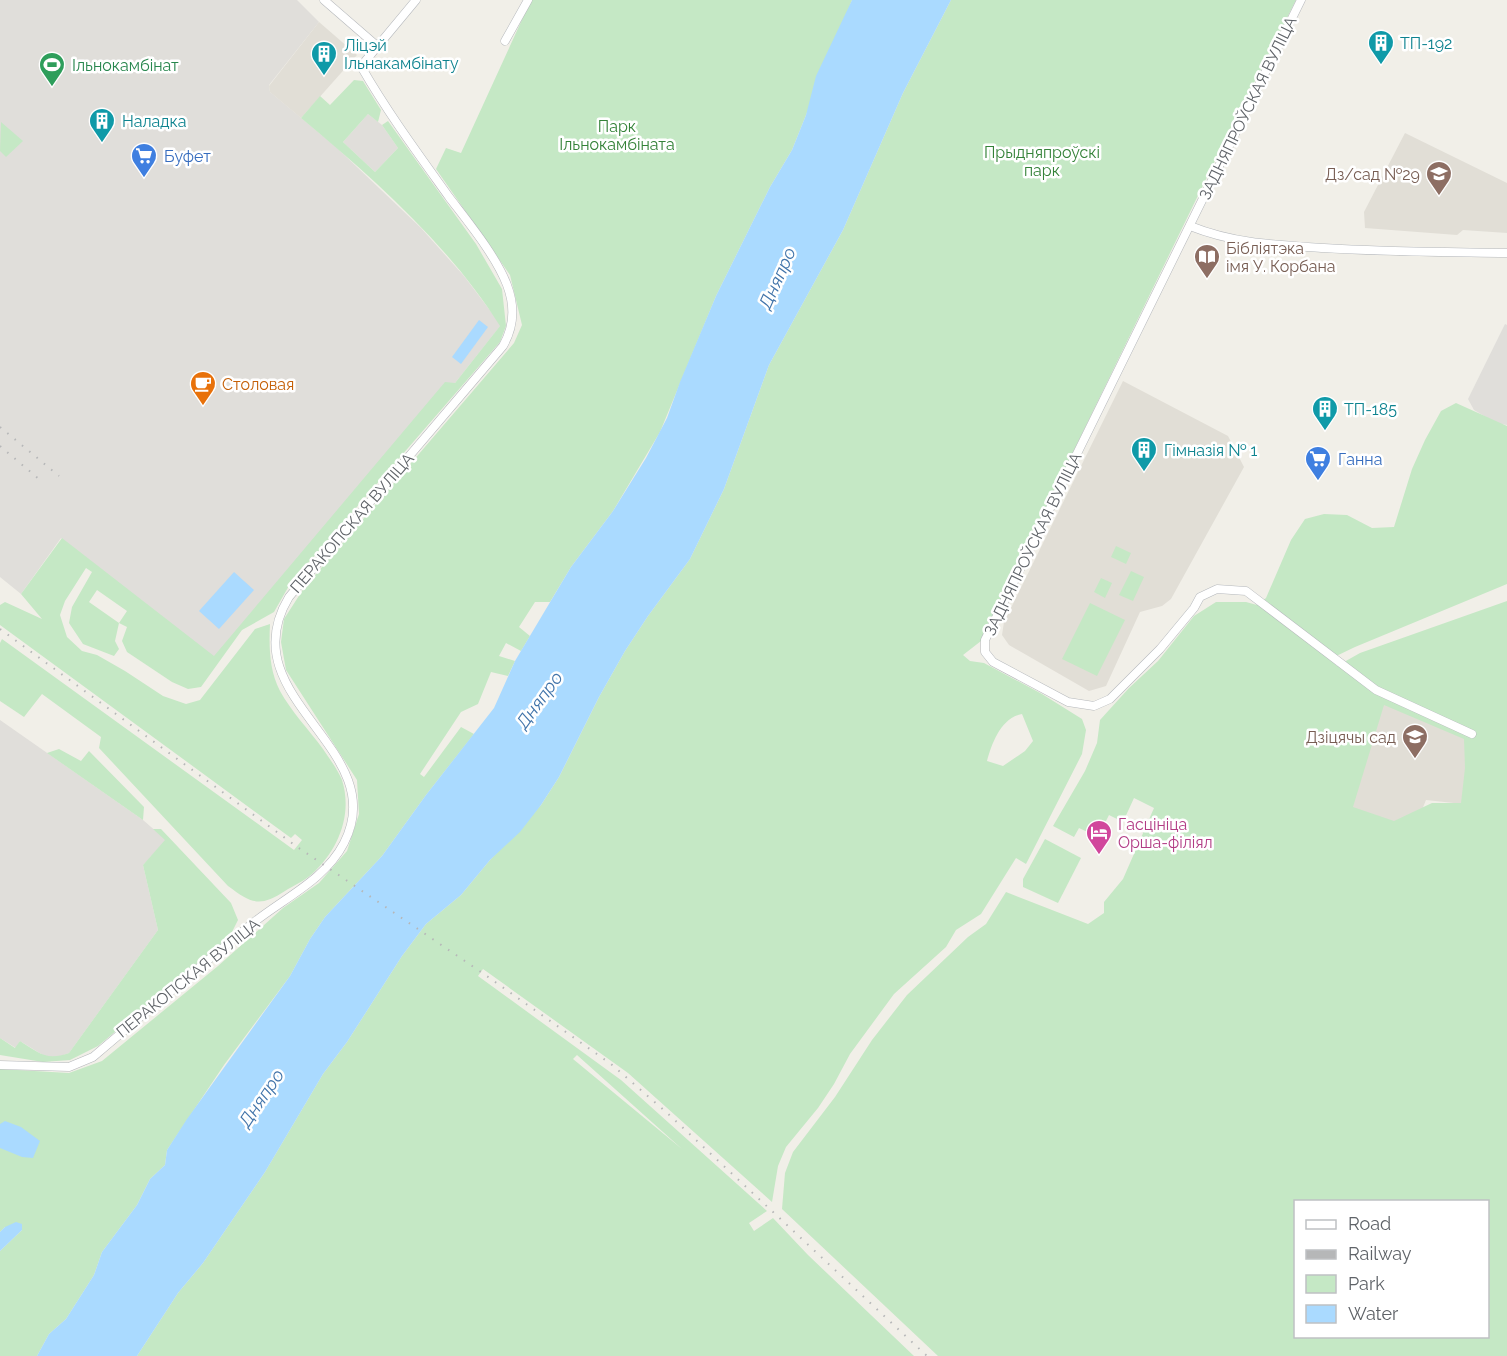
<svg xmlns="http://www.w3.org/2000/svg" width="1507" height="1356" viewBox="0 0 1507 1356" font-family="Raleway,sans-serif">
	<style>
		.industrial { fill: #e0deda }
		.education { fill: #e1ded6 }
		.green { fill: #c5e8c5; fill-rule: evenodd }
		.water { fill: #aadaff }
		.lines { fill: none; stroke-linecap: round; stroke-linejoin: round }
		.street-casing { stroke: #b5b8bc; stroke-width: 9 }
		.street { stroke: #fff; stroke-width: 8 }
		.rail { stroke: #b6b7b8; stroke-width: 2; stroke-dasharray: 1.5 8; stroke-linecap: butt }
		.labels { text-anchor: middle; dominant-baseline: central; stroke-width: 5; stroke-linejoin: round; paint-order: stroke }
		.culture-label { font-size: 16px; fill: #0d838f; stroke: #fff; text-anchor: start }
		.leisure-label { font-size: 16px; fill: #27864d; stroke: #fff; text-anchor: start }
		.street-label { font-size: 16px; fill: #5f6368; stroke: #fff }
		.park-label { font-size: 16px; fill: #348238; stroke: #fff }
		.shop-label { font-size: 16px; fill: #366cbe; stroke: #fff; text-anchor: start }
		.education-label { font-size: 16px; fill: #785e54; stroke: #fff; text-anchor: end }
		.food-label { font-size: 16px; fill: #c56008; stroke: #fff; text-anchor: start }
		.hotel-label { font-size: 16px; fill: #b23c85; stroke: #fff; text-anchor: start }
		.water-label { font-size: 18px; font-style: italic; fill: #4174aa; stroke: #fff }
	</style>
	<rect width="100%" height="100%" fill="#f1efe8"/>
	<g class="industrial">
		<path d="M 0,0 L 297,0 L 319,22 L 269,85 L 270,92 L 336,147 L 421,228 L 464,276 L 501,325 L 455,383 L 214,657 L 61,538 L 21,594 L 0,577 Z"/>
		<path d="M 368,114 L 382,125 L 398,148 L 375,172 L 343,142 Z"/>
		<path d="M 1505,324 L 1507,325 L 1507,425 L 1496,423 L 1474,410 L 1468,399 Z"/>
		<path d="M 0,720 L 143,820 L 166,840 L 143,865 L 158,930 L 69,1053 L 58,1057 L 46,1057 L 20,1041 L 16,1048 L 0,1038 Z"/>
	</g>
	<g class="education">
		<path d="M 319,22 L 357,55 L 301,118 L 270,92 L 269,86 Z"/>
		<path d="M 1405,133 L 1507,183 L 1507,233 L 1463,230 L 1457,235 L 1365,228 L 1364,212 Z"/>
		<path d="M 1123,381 L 1228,436 L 1244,467 L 1171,599 L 1162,606 L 1140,612 L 1106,686 L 1089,691 L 1009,645 L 1002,635 L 1004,622 Z"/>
		<path d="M 1381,698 L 1468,740 L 1463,804 L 1426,800 L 1412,834 L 1347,811 Z"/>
	</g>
	<g class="green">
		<path d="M 531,0 L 852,0 L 792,150 L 770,187 L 716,296 L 660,432 L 613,511 L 571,567 L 550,602 L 535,602 L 519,627 L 530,636 L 521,651 L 506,643 L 499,656 L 515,661 L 508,676 L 491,672 L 478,704 L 461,712 L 420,774 L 424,777 L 461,727 L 474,734 L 426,795 L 382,856 L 325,917 L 310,939 L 290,976 L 224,1065 L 167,1150 L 165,1165 L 150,1179 L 137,1205 L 102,1252 L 94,1275 L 66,1319 L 49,1334 L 37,1356 L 0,1356 L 0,1251 L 22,1230 L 5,1227 L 0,1232 L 0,1069 L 69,1073 L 102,1061 L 218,966 L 283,908 L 319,883 L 347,851 L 359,814 L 357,780 L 286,670 L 281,642 L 284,619 L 304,588 L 514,343 L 522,325 L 510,275 L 436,169 L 446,148 L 461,153 Z"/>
		<path d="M 951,0 L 1296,0 L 1227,136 L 981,641 L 963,655 L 970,661 L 984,663 L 1042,694 L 1082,719 L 1086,730 L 1082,754 L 1026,864 L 1016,858 L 981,914 L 956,930 L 946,947 L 894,994 L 850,1054 L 834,1084 L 818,1108 L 786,1147 L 778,1166 L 772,1202 L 628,1073 L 483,969 L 478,976 L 621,1080 L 767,1211 L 749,1223 L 754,1231 L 773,1218 L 808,1255 L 914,1356 L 137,1356 L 178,1293 L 203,1263 L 265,1172 L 323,1074 L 347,1042 L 402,956 L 426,924 L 461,895 L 490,860 L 541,805 L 559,777 L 599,697 L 625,651 L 648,616 L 690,559 L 724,489 L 769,365 L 843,230 L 903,93 ZM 1022,714 L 1033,741 L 1025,751 L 1003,766 L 987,761 C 992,743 1001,718 1022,714 ZM 577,1055 L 682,1149 L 573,1059 Z"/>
		<path d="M 354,80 L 363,81 L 381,110 L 378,122 L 368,114 L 343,142 L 375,172 L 398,148 L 382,125 L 388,121 L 476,244 L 502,289 L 506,326 L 500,342 L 290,584 L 274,612 L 242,630 L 201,687 L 188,689 L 172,682 L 127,652 L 122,641 L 127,627 L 119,623 L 115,641 L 119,649 L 114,656 L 83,644 L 69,623 L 72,607 L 92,572 L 86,568 L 65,601 L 60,615 L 67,637 L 82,651 L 97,655 L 125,671 L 163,696 L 186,704 L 200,700 L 255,629 L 270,624 C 269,646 269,670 280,691 C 291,711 309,730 323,749 C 329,758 338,770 342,780 C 353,815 338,850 312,874 C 304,881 293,886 285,891 C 259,908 251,903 228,886 L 99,748 L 101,737 L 42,694 L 24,717 L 0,701 L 0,643 L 2,639 L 294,850 L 302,840 L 295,834 L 291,838 L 0,625 L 0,605 L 5,602 L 42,619 L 21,594 L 62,538 L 214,656 L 445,382 L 455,383 L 500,326 C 450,246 373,178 301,118 L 320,96 L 330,105 ZM 97,590 L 127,611 L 119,623 L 89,602 Z"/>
		<path d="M 1,122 L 23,141 L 6,157 L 0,151 Z"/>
		<path d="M 1456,403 L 1507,426 L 1507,584 L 1355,647 L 1330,659 L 1337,666 L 1360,653 L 1507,601 L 1507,1356 L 938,1356 L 782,1209 L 785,1173 L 793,1152 L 835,1097 L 872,1040 L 907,995 L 968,937 L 986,924 L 1006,892 L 1088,924 L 1104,913 L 1104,902 L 1123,879 L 1154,808 L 1134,798 L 1123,822 L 1109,815 L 1098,837 L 1079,828 L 1074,837 L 1053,826 L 1085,771 L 1097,743 L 1100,720 L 1129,688 L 1158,661 L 1194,616 L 1216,602 L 1246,602 L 1257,605 L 1266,598 L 1291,540 L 1305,519 L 1324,514 L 1347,515 L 1372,528 L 1394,527 L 1412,469 L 1425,440 L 1441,411 ZM 1384,705 L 1464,739 L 1465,768 L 1461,803 L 1432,803 L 1394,821 L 1353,807 ZM 1296,1202 L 1488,1202 L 1488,1336 L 1296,1336 Z"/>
		<path d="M 1116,546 L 1131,553 L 1126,564 L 1111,557 Z"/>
		<path d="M 1131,571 L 1144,577 L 1133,601 L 1119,595 Z"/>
		<path d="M 1101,578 L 1112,583 L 1105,598 L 1094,592 Z"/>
		<path d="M 1090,603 L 1125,620 L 1097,676 L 1062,659 Z"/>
		<path d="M 59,749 L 81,761 L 89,751 L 144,807 L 143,820 L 47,753 Z"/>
		<path d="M 153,829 L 161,829 L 231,903 L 238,920 L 230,936 L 98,1046 L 70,1060 L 43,1062 L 0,1055 L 0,1038 L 15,1048 L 20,1041 C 39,1053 46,1061 69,1053 L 158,930 L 143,865 L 165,840 Z"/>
		<path d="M 1045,839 L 1081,858 L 1058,903 L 1023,887 L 1023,879 Z"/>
	</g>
	<g class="water">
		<path d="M 852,0 L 951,0 L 903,93 L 843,230 L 769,365 L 724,489 L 690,559 L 648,616 L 625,651 L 599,697 L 559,777 L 541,805 L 520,832 L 490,860 L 461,895 L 426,924 L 402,956 L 347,1042 L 323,1074 L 265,1172 L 203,1263 L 178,1293 L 137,1356 L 37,1356 L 49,1334 L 66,1319 L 94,1275 L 102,1252 L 137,1205 L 150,1179 L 165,1165 L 167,1150 L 187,1119 L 290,976 L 310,939 L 325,917 L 382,856 L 426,795 L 494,708 L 515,661 L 571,567 L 613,511 L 646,458 L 667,418 L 680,382 L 716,296 L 770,187 L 792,150 L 806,115 L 816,76 Z"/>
		<path d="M 479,320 L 488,327 L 461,364 L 452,357 Z"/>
		<path d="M 234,572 L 254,590 L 219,629 L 199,611 Z"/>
		<path d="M 5,1121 L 21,1127 L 40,1141 L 33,1158 L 22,1157 L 0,1148 L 0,1124 Z"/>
		<path d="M 16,1222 L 22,1224 L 22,1230 L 0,1251 L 0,1232 L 5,1227 Z"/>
	</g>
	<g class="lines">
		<defs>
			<g id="street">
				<path d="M 324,0 L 377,46"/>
				<path d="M 1301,0 L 985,640 L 985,652 L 993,662 L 1068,702 L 1094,706 L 1110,699 L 1160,649 L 1194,608 L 1200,597 L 1217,589 L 1246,591 L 1376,690 L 1472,734"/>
				<path d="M 505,41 L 528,0"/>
				<path d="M 1190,226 C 1235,244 1277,245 1324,248 C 1385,252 1446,252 1507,253"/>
				<path d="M 0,1065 L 69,1067 L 93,1057 C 146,1012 199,967 253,923 C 284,898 325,880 344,843 C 393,748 228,698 289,597 L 503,346 C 514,327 515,306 507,285 C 496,256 468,222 449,197 C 419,155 388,113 362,68 L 362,65 L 416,0"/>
			</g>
		</defs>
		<use href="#street" class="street-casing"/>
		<use href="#street" class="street"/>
		<g class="rail">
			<path d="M 0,427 L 59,476"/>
			<path d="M 0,446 L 40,480"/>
			<path d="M 0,629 L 296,846 L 481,972 L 611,1064 L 665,1111 L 927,1356"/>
		</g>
	</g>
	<defs>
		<symbol id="building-pin" viewBox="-11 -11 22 30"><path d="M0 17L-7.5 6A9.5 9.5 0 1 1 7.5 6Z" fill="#0f9aa8" stroke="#fff"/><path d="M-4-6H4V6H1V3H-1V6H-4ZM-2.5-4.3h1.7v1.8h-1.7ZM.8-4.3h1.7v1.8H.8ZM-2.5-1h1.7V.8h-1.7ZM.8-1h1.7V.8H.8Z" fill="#fff"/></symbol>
		<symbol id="stadium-pin" viewBox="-11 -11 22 30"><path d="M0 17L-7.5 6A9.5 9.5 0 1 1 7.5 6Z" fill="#2e9e5b" stroke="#fff"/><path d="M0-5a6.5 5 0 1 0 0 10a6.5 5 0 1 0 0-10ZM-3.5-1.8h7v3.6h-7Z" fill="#fff"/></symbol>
		<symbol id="supermarket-pin" viewBox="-11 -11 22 30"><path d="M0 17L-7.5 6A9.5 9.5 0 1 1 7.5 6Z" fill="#3f7fe0" stroke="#fff"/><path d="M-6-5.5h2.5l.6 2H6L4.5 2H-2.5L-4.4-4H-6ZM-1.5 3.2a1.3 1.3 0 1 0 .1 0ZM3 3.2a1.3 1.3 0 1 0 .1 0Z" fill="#fff"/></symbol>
		<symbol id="school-pin" viewBox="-11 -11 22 30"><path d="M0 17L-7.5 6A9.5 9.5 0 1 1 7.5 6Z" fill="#8d6e63" stroke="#fff"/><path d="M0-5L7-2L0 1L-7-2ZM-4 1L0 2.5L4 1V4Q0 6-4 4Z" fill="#fff"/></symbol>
		<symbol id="library-pin" viewBox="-11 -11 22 30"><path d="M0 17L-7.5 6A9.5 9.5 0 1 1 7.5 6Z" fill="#8d6e63" stroke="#fff"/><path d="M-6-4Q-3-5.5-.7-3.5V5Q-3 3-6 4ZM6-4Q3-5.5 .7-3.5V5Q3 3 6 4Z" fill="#fff"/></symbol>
		<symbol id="cafe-pin" viewBox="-11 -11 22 30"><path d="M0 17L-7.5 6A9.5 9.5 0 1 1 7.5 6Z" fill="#e8710a" stroke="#fff"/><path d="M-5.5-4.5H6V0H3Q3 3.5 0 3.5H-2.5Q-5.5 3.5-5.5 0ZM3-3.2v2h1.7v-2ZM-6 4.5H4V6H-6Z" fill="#fff"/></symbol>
		<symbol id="hotel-pin" viewBox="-11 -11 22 30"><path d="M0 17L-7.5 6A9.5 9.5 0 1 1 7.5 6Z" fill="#d1479c" stroke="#fff"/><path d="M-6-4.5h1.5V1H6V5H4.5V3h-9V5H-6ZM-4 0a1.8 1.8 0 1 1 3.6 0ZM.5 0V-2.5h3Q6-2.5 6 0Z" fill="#fff"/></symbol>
	</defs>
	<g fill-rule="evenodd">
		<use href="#building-pin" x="1366" y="28" width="30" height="40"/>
		<use href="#building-pin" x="309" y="39" width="30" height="40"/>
		<use href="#stadium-pin" x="37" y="50" width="30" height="40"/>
		<use href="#building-pin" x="87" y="106" width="30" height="40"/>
		<use href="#supermarket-pin" x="129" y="141" width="30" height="40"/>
		<use href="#school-pin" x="1424" y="159" width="30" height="40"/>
		<use href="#library-pin" x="1192" y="242" width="30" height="40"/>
		<use href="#cafe-pin" x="188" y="369" width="30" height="40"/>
		<use href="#building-pin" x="1310" y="394" width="30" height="40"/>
		<use href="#building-pin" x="1129" y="435" width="30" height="40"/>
		<use href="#supermarket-pin" x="1303" y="444" width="30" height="40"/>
		<use href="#school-pin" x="1400" y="722" width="30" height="40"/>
		<use href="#hotel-pin" x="1084" y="818" width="30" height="40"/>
	</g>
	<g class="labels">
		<g class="culture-label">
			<text x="1400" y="43">ТП-192</text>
			<text x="344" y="45">Ліцэй<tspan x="344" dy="18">Ільнакамбінату</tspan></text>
			<text x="122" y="121">Наладка</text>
			<text x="1344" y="409">ТП-185</text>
			<text x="1164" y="450">Гімназія № 1</text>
		</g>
		<g class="leisure-label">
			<text x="72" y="65">Ільнокамбінат</text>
		</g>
		<g class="street-label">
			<text transform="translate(1248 108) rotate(-64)">ЗАДНЯПРОЎСКАЯ ВУЛІЦА</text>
			<text transform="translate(352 523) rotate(-49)">ПЕРАКОПСКАЯ ВУЛІЦА</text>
			<text transform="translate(1033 544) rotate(-64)">ЗАДНЯПРОЎСКАЯ ВУЛІЦА</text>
			<text transform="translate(188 978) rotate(-39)">ПЕРАКОПСКАЯ ВУЛІЦА</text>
		</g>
		<g class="park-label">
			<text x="617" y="126">Парк<tspan x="617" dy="18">Ільнокамбіната</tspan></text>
			<text x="1042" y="152">Прыдняпроўскі<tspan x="1042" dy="18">парк</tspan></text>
		</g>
		<g class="shop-label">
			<text x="164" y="156">Буфет</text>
			<text x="1338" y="459">Ганна</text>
		</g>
		<g class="education-label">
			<text x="1420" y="174">Дз/сад №29</text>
			<text x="1226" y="248" text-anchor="start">Бібліятэка<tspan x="1226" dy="18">імя У. Корбана</tspan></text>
			<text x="1396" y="737">Дзіцячы сад</text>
		</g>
		<g class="food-label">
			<text x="222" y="384">Столовая</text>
		</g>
		<g class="hotel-label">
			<text x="1118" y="824">Гасцініца<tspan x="1118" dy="18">Орша-філіял</tspan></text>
		</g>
		<g class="water-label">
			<text transform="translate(777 278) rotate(-66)">Дняпро</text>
			<text transform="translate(539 700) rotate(-54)">Дняпро</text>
			<text transform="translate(261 1098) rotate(-56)">Дняпро</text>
		</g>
	</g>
	<rect x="1294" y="1200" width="195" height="138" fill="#ffffff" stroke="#bfc1c3" stroke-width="1.5"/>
	<rect x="1306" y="1220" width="30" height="9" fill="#ffffff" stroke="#bfc1c3" stroke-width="1.5"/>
	<text x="1348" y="1230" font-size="18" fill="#5f6368">Road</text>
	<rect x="1306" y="1250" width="30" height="9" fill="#b6b7b8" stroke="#bfc1c3" stroke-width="1.5"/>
	<text x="1348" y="1260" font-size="18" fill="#5f6368">Railway</text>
	<rect x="1306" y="1275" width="30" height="18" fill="#c5e8c5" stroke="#bfc1c3" stroke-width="1.5"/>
	<text x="1348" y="1290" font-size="18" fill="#5f6368">Park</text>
	<rect x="1306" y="1305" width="30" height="18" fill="#aadaff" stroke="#bfc1c3" stroke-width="1.5"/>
	<text x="1348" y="1320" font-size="18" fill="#5f6368">Water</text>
</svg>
